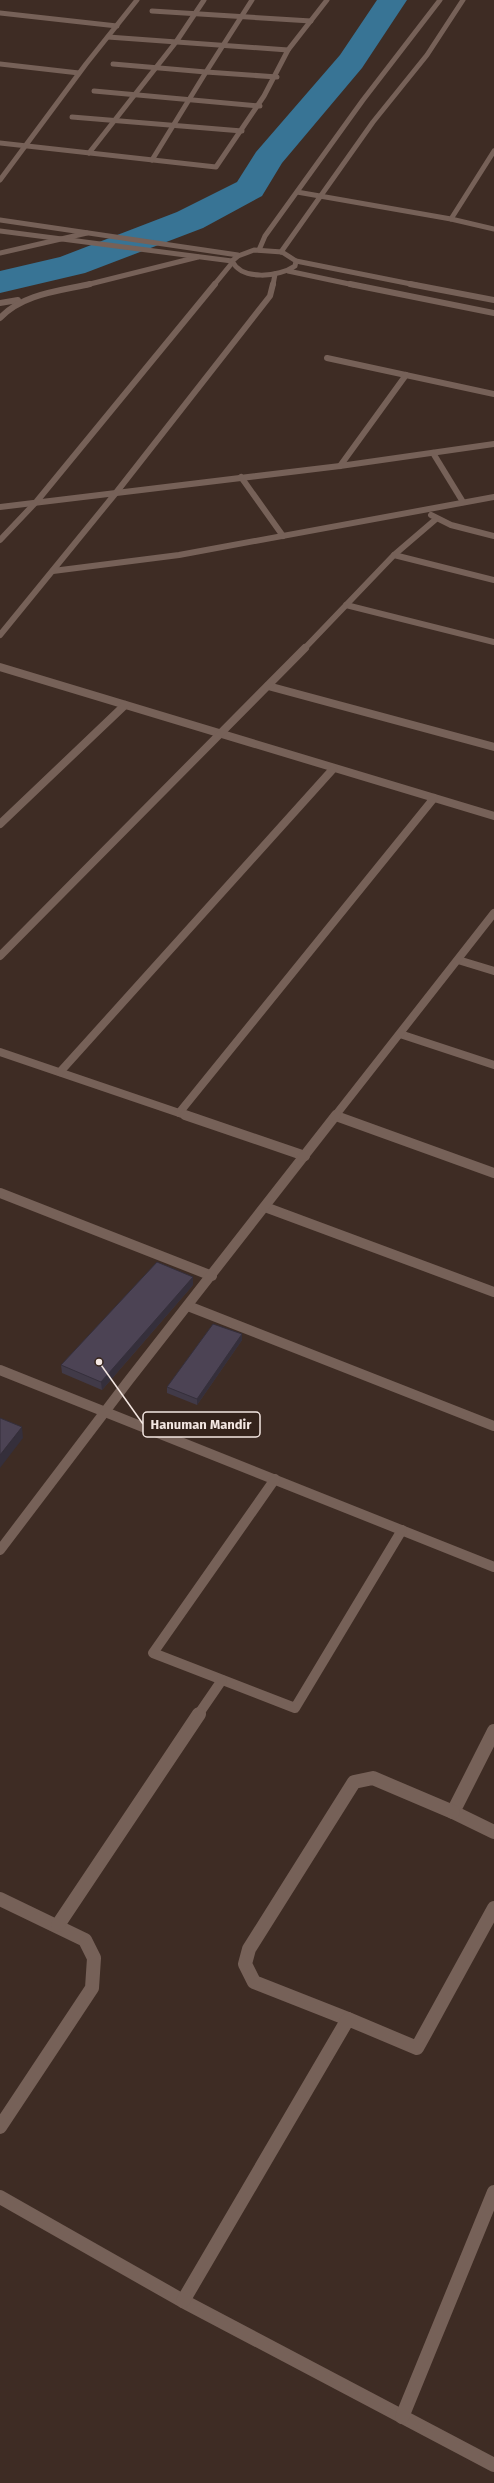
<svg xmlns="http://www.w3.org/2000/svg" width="494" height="2483" viewBox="0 0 494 2483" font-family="'Fira Sans',sans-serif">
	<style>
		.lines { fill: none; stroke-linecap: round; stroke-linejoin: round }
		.river { fill: #387495; fill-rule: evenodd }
		.street-far4 { stroke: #766158; stroke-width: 5 }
		.street-far3 { stroke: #766158; stroke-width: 6 }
		.street-far2 { stroke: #766158; stroke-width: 8 }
		.street-far1 { stroke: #766158; stroke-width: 10 }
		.street { stroke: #766158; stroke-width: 14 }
		.secondary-far1 { stroke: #766158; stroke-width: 5 }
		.secondary { stroke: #766158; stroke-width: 6 }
		.wall { fill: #413a48 }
		.shaded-wall { fill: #352f3b }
		.building { fill: #4c4354; stroke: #352f3b }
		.leader { fill: none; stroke: #f4e7e2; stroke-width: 1.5 }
		.callout-dot { fill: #f4e7e2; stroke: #34231b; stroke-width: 1.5 }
		.callout { fill: #34231b; stroke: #f4e7e2; stroke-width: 1.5 }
		.callout-label { font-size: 13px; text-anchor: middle; font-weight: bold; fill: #f4e7e2 }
	</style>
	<rect width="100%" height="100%" fill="#3e2c24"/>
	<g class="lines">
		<path class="river" d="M 377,0 L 407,0 L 362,68 L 282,163 L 262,196 L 203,228 L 85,273 L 0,293 L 0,271 L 60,257 L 177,212 L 237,182 L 256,152 L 340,55 Z"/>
		<g class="street-far4">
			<path d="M 152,11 L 311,21"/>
			<path d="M 0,13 L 117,26"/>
			<path d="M 288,50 L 327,0"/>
			<path d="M 0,64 L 79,73"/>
			<path d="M 113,64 L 206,72 L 252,0"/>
			<path d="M 94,91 L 260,106"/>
			<path d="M 72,117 L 242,131"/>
			<path d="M 0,143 L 216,167 L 264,96 L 288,50 L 108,37"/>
			<path d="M 89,153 L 176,42 L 204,0"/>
			<path d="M 152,160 L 206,72 L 277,77"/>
			<path d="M 0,180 L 86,64 L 137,0"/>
			<path d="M 297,192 L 451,219 L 494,151"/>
			<path d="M 451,219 L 494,229"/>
			<path d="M 0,253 L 87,233"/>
			<path d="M 86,285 L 198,257"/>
		</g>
		<g class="street-far3">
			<path d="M 0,303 L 18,300"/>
			<path d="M 0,318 C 22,294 59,291 90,284"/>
			<path d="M 327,358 L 494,394"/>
			<path d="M 433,453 L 463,502"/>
			<path d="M 340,466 L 406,375"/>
			<path d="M 241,477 L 283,536"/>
			<path d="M 0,507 L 340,466 L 494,444"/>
			<path d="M 431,515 L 451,525 L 494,536"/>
			<path d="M 394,555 L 494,580"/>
			<path d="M 53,571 L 179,555 L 494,497"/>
			<path d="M 346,605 L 494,642"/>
			<path d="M 304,649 L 394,555 L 436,519"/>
		</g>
		<g class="street-far2">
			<path d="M 0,667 L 494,816"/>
			<path d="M 268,686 L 494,747"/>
			<path d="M 0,824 L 125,705"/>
			<path d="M 0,956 L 305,648"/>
			<path d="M 458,960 L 494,971"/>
			<path d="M 400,1034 L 494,1065"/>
			<path d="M 0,1052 L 188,1116"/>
			<path d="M 60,1072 L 333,769"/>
			<path d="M 179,1113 L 434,798"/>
			<path d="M 335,1116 L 494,913"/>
		</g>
		<g class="street-far1">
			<path d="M 185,1115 L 305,1156"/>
			<path d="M 336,1116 L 494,1173"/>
			<path d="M 0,1193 L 212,1276"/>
			<path d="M 265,1207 L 494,1292"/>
			<path d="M 188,1306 L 494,1426"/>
			<path d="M 0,1370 L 494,1567"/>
			<path d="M 275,1479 L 153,1653 L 295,1708 L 402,1530"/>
			<path d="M 0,1550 L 129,1380 L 336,1115"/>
			<path d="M 198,1715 L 222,1680"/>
		</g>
		<g class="street">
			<path d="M 494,1731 L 453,1812 L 494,1832"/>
			<path d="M 0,1899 L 85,1940 L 94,1958 L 92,1988 L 0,2127"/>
			<path d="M 58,1925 L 199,1714"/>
			<path d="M 348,2019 L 254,1982 L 245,1964 L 249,1949 L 354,1782 L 373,1778 L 453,1812"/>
			<path d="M 0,2197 L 183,2301 L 494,2465"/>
			<path d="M 183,2301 L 348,2019 L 417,2048 L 494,1908"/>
			<path d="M 402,2417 L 494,2192"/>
		</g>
		<g class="secondary-far1">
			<path d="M 0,220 L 238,255"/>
			<path d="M 0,231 L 232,261"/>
			<path d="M 254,250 L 282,252 L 296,261 L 295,266 C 279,277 242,281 232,261 L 238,256 Z"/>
			<path d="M 259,250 L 265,236 L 363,100 L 440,0"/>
			<path d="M 281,252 L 373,122 L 427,55 L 463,0"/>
			<path d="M 296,261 L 416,285"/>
			<path d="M 288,271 L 354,285"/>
			<path d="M 214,285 L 232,263"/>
			<path d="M 273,285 L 275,274"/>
		</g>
		<g class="secondary">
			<path d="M 350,284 L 494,313"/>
			<path d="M 410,284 L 494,300"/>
			<path d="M 0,540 L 37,501 L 215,284"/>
			<path d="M 0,635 L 115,494 L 270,296 L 273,284"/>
		</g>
	</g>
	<g class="wall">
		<path d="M 193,1285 L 102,1390 L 62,1373 L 61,1365 Z"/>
		<path d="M 242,1334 L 242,1340 L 197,1405 L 167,1393 L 167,1387 Z"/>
	</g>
	<g class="shaded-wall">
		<path d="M 193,1277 L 193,1285 L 102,1390 L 101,1382 Z"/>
		<path d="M 242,1334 L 242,1340 L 197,1405 L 197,1399 Z"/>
		<path d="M 22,1427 L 23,1438 L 0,1468 L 0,1455 Z"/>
	</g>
	<g class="building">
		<path d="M 157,1262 L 193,1277 L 101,1382 L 61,1365 Z"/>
		<path d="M 213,1324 L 242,1334 L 197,1399 L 167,1387 Z"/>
		<path d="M 0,1418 L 22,1427 L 0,1455 Z"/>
	</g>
	<path class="leader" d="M99 1362L143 1424"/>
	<circle class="callout-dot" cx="99" cy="1362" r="4"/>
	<rect class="callout" x="143" y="1412" width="117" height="25" rx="4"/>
	<g class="callout-label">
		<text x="201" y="1429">Hanuman Mandir</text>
	</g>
</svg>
